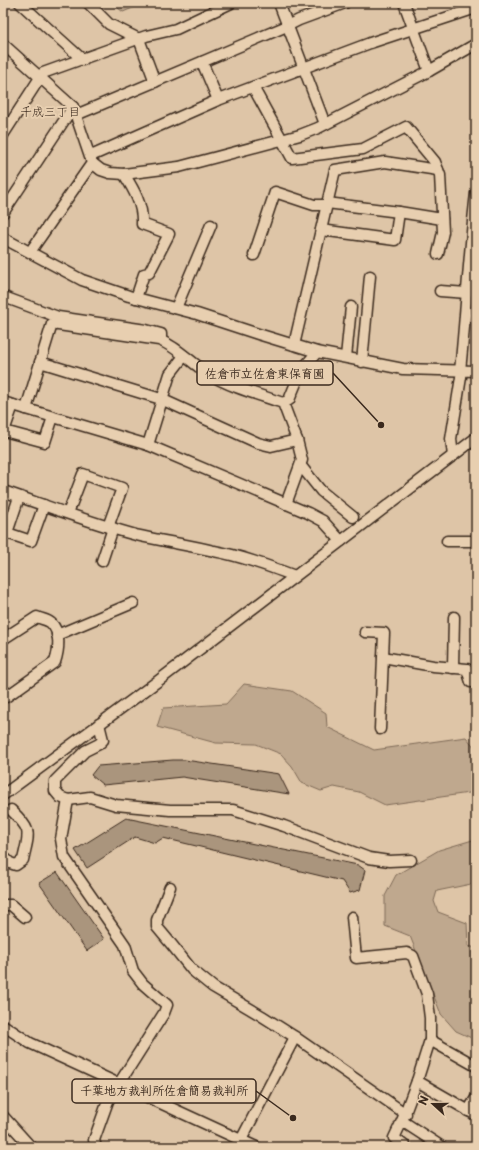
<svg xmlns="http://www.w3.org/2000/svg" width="479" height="1150" viewBox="0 0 479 1150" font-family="'Playpen Sans','Klee One',sans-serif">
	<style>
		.green { fill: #bfa88e; stroke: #7d6956 }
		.building { fill: #aa957d; stroke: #3b2a1e }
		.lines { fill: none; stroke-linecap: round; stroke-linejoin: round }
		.minor-casing { stroke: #3b2a1e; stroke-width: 13 }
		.minor { stroke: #e8cfb0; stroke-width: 10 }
		.labels { text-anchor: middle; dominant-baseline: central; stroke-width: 4; stroke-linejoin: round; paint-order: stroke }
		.neighbourhood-label { font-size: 12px; fill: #3b2a1e; stroke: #e8cfb0 }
		.leader { fill: none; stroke: #3b2a1e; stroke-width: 1.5 }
		.callout-dot { fill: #3b2a1e; stroke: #e8cfb0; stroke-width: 1.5 }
		.callout { fill: #e8cfb0; stroke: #3b2a1e; stroke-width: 1.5 }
		.callout-label { font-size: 12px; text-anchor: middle; font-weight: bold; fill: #3b2a1e }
	</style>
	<rect width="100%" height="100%" fill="#dec5a7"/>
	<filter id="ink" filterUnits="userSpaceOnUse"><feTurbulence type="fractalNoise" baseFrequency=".025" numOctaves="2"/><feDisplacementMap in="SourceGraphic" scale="8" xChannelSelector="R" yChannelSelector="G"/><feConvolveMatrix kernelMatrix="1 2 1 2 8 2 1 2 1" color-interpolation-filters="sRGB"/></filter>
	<g filter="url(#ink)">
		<g class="green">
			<path d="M 112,3 L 145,3 L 123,12 Z"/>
			<path d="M 244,684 L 292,691 L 326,713 L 327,727 L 374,750 L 466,737 L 476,749 L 476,792 L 385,805 L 359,792 L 334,787 L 321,791 L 302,783 L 292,766 L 281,754 L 256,744 L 216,743 L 157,727 L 163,708 L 226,704 Z"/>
			<path d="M 476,839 L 476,883 L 437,891 L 434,901 L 438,912 L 467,923 L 468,946 L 476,948 L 476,1040 L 456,1031 L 441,1014 L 410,936 L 385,926 L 385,896 L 396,875 L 439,850 Z"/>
		</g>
		<g class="building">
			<path d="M 173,760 L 185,760 L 279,774 L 289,794 L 182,777 L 103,785 L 91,775 L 98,766 Z"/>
			<path d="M 126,818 L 358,865 L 365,870 L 360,890 L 350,893 L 342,881 L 163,838 L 155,843 L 135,837 L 87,868 L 75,850 Z"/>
			<path d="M 57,872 L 104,939 L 87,951 L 39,883 Z"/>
		</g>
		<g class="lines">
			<defs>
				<g id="minor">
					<path d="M 20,3 L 83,60"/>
					<path d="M 88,3 L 109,24 L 139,39 L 155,82"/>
					<path d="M 279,3 L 325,124"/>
					<path d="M 404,3 L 429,71"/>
					<path d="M 3,44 L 73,107 L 92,163 L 30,252"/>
					<path d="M 202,62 L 218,100"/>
					<path d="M 253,87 L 292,158 L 363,149 L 406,127 L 435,162 L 440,175 L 443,232 L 438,254"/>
					<path d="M 76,115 L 287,26 L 299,20 L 345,3"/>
					<path d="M 3,135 L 43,73 L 146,36 L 176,29 L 231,3"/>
					<path d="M 91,156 L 218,100 L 370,43 L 476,8"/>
					<path d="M 92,163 L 101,170 L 110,173 L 124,174 L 179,167 L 300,135 L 318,128 L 429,71 L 476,44"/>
					<path d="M 124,174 C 134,190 143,205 142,224 L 169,234 L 149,273 L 144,274 L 136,298"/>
					<path d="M 327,203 L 399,212 L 442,219"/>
					<path d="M 3,213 L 73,107"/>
					<path d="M 321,230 L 395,240 L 399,212"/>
					<path d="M 3,238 L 82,280 L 129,296 L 197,314 L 258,334 L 317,352"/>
					<path d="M 254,255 L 275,192 L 314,205 L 327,205"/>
					<path d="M 440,291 L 467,293"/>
					<path d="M 4,297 L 58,317 L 146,330 L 161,334 L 161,339"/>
					<path d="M 176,308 L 211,225"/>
					<path d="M 294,345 L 335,170 L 385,162 L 438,170"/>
					<path d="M 346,357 L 351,307"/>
					<path d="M 40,362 L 161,399 L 258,443 L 271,446 L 297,440"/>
					<path d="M 362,362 L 370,276"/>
					<path d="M 460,371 C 466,312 469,253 476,193"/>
					<path d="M 3,402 L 148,445 L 308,513 L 323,521 L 341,541"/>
					<path d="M 283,403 L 289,400 L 301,371 L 317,352 L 403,369 L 476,371"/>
					<path d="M 13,405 L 4,431 L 45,442 L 53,417"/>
					<path d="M 26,409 L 52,324 L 159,340 C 178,347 192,364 209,374 C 230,387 260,395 283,403 L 297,440 L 302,460 L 286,504"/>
					<path d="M 148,445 L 170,374 L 184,356"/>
					<path d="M 453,456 L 451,439 L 462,371"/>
					<path d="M 301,466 L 321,491 L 353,517"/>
					<path d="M 3,491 C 47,506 91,523 136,535 C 162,541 188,545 214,551 C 241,556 268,566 295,576"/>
					<path d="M 19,497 L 7,533 L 31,541 L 44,505"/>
					<path d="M 68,513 L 83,474 L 122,488 L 108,527"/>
					<path d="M 447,541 L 476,541"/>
					<path d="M 102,561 L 113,528"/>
					<path d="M 365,632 L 384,633 L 380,729"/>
					<path d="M 57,635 L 133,603"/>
					<path d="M 3,639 L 37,617 C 41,619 48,620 51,623 C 61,632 59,650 55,662 L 6,697 L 3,696"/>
					<path d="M 383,657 L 433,666 L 467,669 L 471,682 L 476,682"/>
					<path d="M 453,668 L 454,617"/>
					<path d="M 99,724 L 103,740 L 99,744 L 85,751 L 55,781 L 55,791 L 60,797 L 68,800 L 90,797 L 116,805 L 170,810 L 233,810 L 284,826 L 369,858 L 389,861 L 411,860"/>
					<path d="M 3,795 L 158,681 L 476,438"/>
					<path d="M 68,800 L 61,839 L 64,857 L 125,945 L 133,971 L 143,984 L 167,1005 L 164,1013 L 108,1101 L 94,1140 L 96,1147"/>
					<path d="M 3,856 L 10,863 L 16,865 L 23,860 C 29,832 33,831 11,810"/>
					<path d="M 170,887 L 157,920 L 157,927 L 172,945 L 192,970 L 213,987 L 262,1016 L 295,1037 L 241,1140"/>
					<path d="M 3,905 L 11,905 L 25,917"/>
					<path d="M 352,917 L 356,958 L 407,953 L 413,956 L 427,994 L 430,1018 L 430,1040 L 417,1081 L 402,1121 L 442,1147"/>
					<path d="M 3,1025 L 30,1043 L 256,1147"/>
					<path d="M 295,1037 L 406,1114"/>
					<path d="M 430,1040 L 476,1066"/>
					<path d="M 417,1081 L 476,1115"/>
					<path d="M 468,1111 L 476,1098"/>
					<path d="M 3,1116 L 31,1147"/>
					<path d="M 402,1121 L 394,1138 L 406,1147"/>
				</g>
			</defs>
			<use href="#minor" class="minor-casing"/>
			<use href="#minor" class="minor"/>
		</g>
	</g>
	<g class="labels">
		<g class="neighbourhood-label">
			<text x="50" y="111">千成三丁目</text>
		</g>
	</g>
	<path class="leader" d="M381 425L333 373M293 1118L256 1091"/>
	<g class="callout-dot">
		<circle cx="381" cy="425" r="4"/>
		<circle cx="293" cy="1118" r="4"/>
	</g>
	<g class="callout">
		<rect x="197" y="361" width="136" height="24" rx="4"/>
		<rect x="72" y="1079" width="184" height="24" rx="4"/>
	</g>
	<g class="callout-label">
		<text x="265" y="378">佐倉市立佐倉東保育園</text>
		<text x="164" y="1095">千葉地方裁判所佐倉簡易裁判所</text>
	</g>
	<rect width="479" height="1150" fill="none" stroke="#e8cfb0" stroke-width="16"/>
	<rect x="8" y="8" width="463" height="1134" fill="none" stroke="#3b2a1e" stroke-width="1.5" filter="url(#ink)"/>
	<g transform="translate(433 1104) rotate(291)" stroke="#e8cfb0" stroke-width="3" paint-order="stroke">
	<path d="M0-3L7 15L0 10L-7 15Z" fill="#3b2a1e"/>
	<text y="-6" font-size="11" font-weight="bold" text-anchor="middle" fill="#3b2a1e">N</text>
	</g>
</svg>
